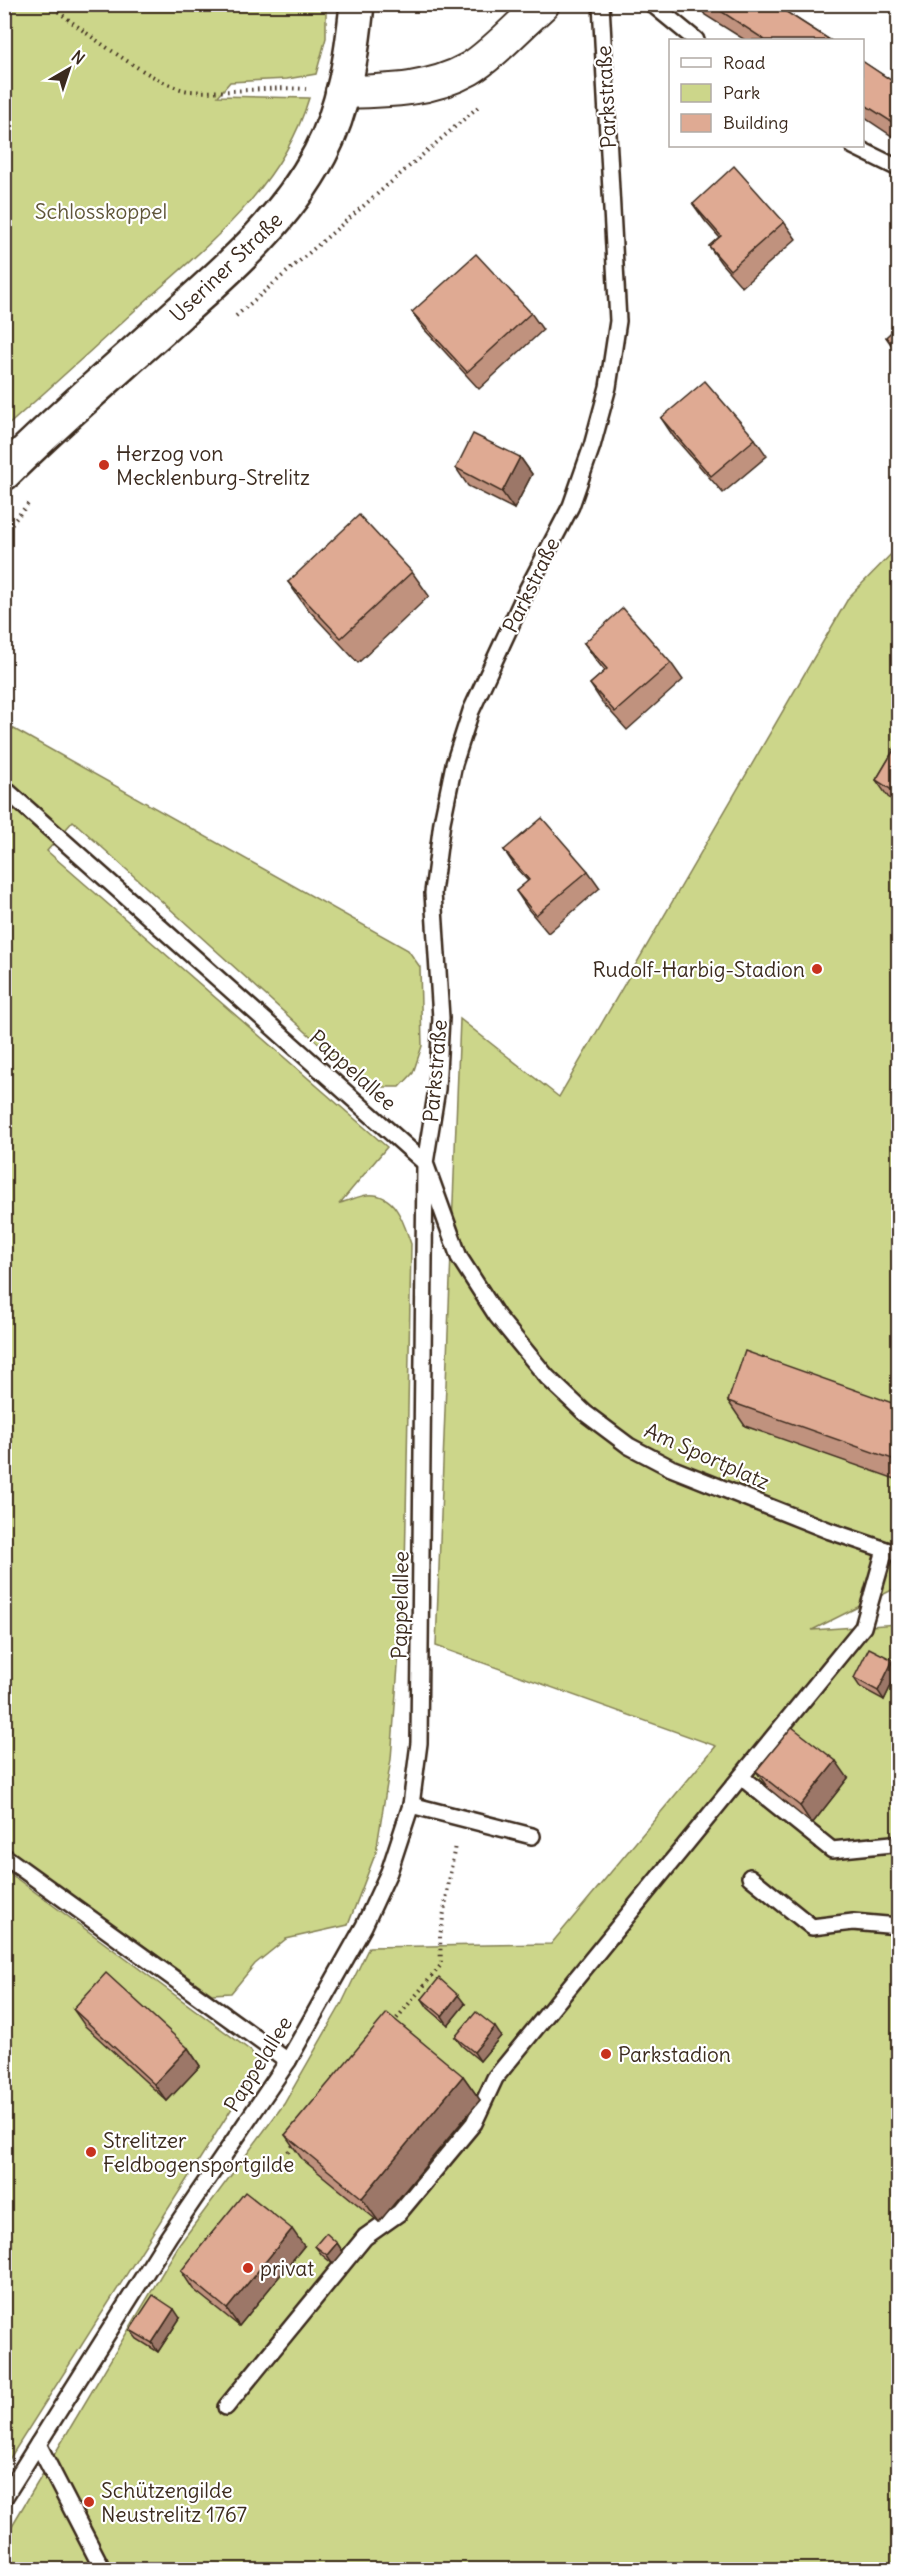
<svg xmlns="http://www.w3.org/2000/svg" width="903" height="2574" viewBox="0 0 903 2574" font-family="Delius,sans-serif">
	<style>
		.green { fill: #ccd68a; stroke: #848054; stroke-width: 1.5 }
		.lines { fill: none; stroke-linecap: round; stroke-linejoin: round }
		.lane-casing { stroke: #3b2a1e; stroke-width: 20 }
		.street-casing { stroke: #3b2a1e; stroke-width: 36 }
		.secondary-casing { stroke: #3b2a1e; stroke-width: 38 }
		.path { stroke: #3b2a1e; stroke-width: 4; stroke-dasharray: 1.5 4.5; stroke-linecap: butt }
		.lane { stroke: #fff; stroke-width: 15 }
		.street { stroke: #fff; stroke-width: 32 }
		.secondary { stroke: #fff; stroke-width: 33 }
		.wall { fill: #c0927e; stroke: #3b2a1e; stroke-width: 1.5 }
		.shaded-wall { fill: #9c7767; stroke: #3b2a1e; stroke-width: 1.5 }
		.building { fill: #dfaa93; stroke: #3b2a1e; stroke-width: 1.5 }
		.poi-dot { fill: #c8321e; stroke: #fff; stroke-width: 2 }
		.labels { text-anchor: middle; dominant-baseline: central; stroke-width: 4.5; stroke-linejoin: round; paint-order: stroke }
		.street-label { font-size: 21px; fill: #3b2a1e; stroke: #fff }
		.park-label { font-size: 21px; fill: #5f5539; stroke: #fff }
		.poi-label { font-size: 21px; fill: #3b2a1e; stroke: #fff; text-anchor: start }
	</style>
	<rect width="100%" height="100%" fill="#fff"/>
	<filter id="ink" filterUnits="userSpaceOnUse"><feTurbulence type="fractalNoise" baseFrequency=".0167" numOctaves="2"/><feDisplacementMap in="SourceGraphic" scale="12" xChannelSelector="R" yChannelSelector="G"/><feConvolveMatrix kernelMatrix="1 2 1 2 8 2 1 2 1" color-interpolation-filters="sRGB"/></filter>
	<g filter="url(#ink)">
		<g class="green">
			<path d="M 5,4 L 326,5 L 326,38 L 316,74 L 287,79 L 230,82 L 218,96 L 309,98 C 283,186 209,244 143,303 C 97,345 51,387 5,428 Z"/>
			<path d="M 898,547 L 898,1587 L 812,1630 L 898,1624 L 898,2569 L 5,2570 L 4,2539 L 179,2245 L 284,2104 L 342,2003 L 369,1947 L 551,1944 L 716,1746 L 436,1646 L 460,1019 L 559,1097 L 849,597 Z"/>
			<path d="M 5,724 L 408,950 L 420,967 L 422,1046 L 413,1073 L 400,1087 L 380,1087 L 349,1071 L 73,821 L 47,851 L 387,1147 L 340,1203 C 349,1201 358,1196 367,1195 C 396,1192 404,1224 411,1244 L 405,1573 L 391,1759 L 376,1852 L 348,1925 L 286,1939 L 255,1964 L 231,1993 L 212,1994 L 5,1847 Z"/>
			<path d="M 5,1870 L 251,2051 L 256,2062 L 255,2072 L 5,2466 Z"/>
		</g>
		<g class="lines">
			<defs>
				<g id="lane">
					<path d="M 652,4 L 696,40"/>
					<path d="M 853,146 L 898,168"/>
					<path d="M 4,788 L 425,1163 L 459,1257 L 497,1316 L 547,1377 L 585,1413 L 629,1446 L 671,1468 L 830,1531 L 898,1554"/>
					<path d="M 741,1777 L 832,1850 L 892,1844 L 898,1846"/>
					<path d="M 411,1805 L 532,1836"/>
					<path d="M 4,1856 L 288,2061"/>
					<path d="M 750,1877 L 812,1927 L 853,1922 L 898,1926"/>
					<path d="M 226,2407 L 365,2237 L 399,2213 L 474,2123 L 495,2078 L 863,1627 L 885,1550"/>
					<path d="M 38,2444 L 103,2570"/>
					<path d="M 4,2498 L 169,2236 L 288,2061 L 364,1926 L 389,1872 L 411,1805 L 419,1743 L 425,1163 L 437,1089 L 441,1018 L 433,893 L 442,822 L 454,764 L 471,711 L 527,590 L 571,506 L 592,446 L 608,387 L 618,321 L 601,4"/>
				</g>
				<path id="street" d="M 342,92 C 386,91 430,91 469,69 C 490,57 523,22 543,4"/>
				<path id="secondary" d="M 4,473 C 60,417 121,366 179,313 C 233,265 286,218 320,154 C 344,109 352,55 357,4"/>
			</defs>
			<use href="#lane" class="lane-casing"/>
			<use href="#street" class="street-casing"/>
			<use href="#secondary" class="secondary-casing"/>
			<g class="path">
				<path d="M 49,4 C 75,26 160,89 190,91 C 228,94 267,86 306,89"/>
				<path d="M 236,316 L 478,107"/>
				<path d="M 4,533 L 28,504"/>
				<path d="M 393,2023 L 441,1965 L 440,1936 L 455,1845"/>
				<path d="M 288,2152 L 295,2143"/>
			</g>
			<use href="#lane" class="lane"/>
			<use href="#street" class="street"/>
			<use href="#secondary" class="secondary"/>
		</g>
		<g class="wall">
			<path d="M 698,4 L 774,4 L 830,40 L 745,40 L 705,15 Z"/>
			<path d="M 862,61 L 898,85 L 898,140 L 862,116 Z"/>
			<path d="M 693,204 L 784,222 L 796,239 L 742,287 L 721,263 L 709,246 L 719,237 L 705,221 Z"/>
			<path d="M 412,312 L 531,313 L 543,330 L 479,389 L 424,329 Z"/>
			<path d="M 898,326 L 898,355 L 886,337 Z"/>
			<path d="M 661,418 L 755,439 L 767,456 L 723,493 L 673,436 Z"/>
			<path d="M 520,457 L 532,474 L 514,509 L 468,486 L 456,468 Z"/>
			<path d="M 412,572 L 429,596 L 358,663 L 305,606 L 288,582 Z"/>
			<path d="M 584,643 L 671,663 L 683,680 L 627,730 L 602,702 L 590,684 L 605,671 L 596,660 Z"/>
			<path d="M 898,743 L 898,804 L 888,797 L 876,780 Z"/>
			<path d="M 504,850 L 588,871 L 600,888 L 548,933 L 528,909 L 516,891 L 528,881 L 516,868 Z"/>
			<path d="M 728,1401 L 898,1405 L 898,1480 L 745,1426 Z"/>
			<path d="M 893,1660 L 898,1667 L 898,1671 L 884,1700 L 860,1687 L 854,1678 Z"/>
			<path d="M 756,1771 L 848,1778 L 812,1824 L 768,1788 Z"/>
			<path d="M 422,1999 L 465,2004 L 448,2025 L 428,2008 Z"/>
			<path d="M 73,2009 L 188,2048 L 200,2066 L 167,2101 L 85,2026 Z"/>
			<path d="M 501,2036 L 480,2061 L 462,2046 L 455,2037 Z"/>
			<path d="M 463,2076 L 480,2100 L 379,2222 L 302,2159 L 285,2135 Z"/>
			<path d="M 337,2243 L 343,2252 L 333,2264 L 322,2255 L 315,2246 Z"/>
			<path d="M 304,2246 L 239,2326 L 193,2289 L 181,2271 Z"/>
			<path d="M 180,2318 L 158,2352 L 137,2339 L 130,2330 Z"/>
		</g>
		<g class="shaded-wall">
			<path d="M 520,457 L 532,474 L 514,509 L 502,492 Z"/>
			<path d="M 893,1660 L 898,1667 L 898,1671 L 884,1700 L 878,1691 Z"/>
			<path d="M 836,1761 L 848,1778 L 812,1824 L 800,1806 Z"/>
			<path d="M 458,1995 L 465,2004 L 448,2025 L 442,2016 Z"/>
			<path d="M 495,2027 L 501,2036 L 480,2061 L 474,2052 Z"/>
			<path d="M 188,2048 L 200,2066 L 167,2101 L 154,2084 Z"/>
			<path d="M 463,2076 L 480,2100 L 379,2222 L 362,2198 Z"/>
			<path d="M 292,2229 L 304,2246 L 239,2326 L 227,2309 Z"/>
			<path d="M 337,2243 L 343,2252 L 333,2264 L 327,2255 Z"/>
			<path d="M 174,2309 L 180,2318 L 158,2352 L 152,2343 Z"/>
		</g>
		<g class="building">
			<path d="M 710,4 L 774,4 L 830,40 L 765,40 Z"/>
			<path d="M 862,61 L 898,85 L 898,126 L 862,103 Z"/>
			<path d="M 734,166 L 784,222 L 730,270 L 709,246 L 721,236 L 693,204 Z"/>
			<path d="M 476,254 L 531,313 L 467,372 L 412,312 Z"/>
			<path d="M 898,326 L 898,351 L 886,337 Z"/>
			<path d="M 705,381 L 755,439 L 711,476 L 661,418 Z"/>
			<path d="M 473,434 L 520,457 L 502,492 L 456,468 Z"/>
			<path d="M 359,515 L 412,572 L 341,638 L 288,582 Z"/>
			<path d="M 623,608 L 671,663 L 615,712 L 590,684 L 607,669 L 584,643 Z"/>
			<path d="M 898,743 L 898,794 L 876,780 Z"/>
			<path d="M 542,818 L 588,871 L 536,915 L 516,891 L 529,880 L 504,850 Z"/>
			<path d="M 745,1351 L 898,1405 L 898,1461 L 728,1401 Z"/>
			<path d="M 869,1648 L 893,1660 L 878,1691 L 854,1678 Z"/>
			<path d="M 792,1727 L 836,1761 L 800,1806 L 756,1771 Z"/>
			<path d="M 106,1973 L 188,2048 L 154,2084 L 73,2009 Z"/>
			<path d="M 439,1978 L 458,1995 L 442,2016 L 422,1999 Z"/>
			<path d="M 476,2012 L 495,2027 L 474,2052 L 455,2037 Z"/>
			<path d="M 387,2013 L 463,2076 L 362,2198 L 285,2135 Z"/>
			<path d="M 245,2192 L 292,2229 L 227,2309 L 181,2271 Z"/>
			<path d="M 326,2233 L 337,2243 L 327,2255 L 315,2246 Z"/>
			<path d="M 153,2295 L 174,2309 L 152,2343 L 130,2330 Z"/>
		</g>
	</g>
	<g class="poi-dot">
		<circle cx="104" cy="465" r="6"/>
		<circle cx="817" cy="969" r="6"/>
		<circle cx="606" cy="2054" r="6"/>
		<circle cx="91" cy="2152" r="6"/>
		<circle cx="248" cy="2268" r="6"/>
		<circle cx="89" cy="2502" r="6"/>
	</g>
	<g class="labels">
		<g class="street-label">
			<text transform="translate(606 97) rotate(-93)">Parkstraße</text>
			<text transform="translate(226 267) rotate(-44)">Useriner Straße</text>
			<text transform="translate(531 585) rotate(-64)">Parkstraße</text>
			<text transform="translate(353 1070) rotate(42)">Pappelallee</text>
			<text transform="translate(435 1071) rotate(-85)">Parkstraße</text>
			<text transform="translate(707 1456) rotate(24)">Am Sportplatz</text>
			<text transform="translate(400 1605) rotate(-89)">Pappelallee</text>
			<text transform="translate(258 2064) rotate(-58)">Pappelallee</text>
		</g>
		<g class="park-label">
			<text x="101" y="211">Schlosskoppel</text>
		</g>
		<g class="poi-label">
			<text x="116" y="453">Herzog von<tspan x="116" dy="24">Mecklenburg-Strelitz</tspan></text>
			<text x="805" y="969" text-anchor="end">Rudolf-Harbig-Stadion</text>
			<text x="618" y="2054">Parkstadion</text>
			<text x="103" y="2140">Strelitzer<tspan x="103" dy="24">Feldbogensportgilde</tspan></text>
			<text x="260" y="2268">privat</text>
			<text x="101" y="2490">Schützengilde<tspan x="101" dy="24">Neustrelitz 1767</tspan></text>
		</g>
	</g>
	<rect width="903" height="2574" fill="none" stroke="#fff" stroke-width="24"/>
	<rect x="12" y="12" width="879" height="2550" fill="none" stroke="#3b2a1e" stroke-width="2" filter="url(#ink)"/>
	<rect x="669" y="39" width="195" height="108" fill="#ffffff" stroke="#b1aaa5" stroke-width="1.5"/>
	<rect x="681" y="58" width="30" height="9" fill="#ffffff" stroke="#b1aaa5" stroke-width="1.5"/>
	<text x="723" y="69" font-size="18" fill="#3b2a1e">Road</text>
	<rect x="681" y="84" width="30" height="18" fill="#ccd68a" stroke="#b1aaa5" stroke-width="1.5"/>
	<text x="723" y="99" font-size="18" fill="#3b2a1e">Park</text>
	<rect x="681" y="114" width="30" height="18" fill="#dfaa93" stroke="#b1aaa5" stroke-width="1.5"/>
	<text x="723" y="129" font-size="18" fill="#3b2a1e">Building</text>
	<g transform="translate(69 69) rotate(39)" stroke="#ffffff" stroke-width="4.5" paint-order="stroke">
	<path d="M0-4.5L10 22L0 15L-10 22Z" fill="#3b2a1e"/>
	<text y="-9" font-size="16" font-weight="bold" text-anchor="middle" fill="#3b2a1e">N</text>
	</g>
</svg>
